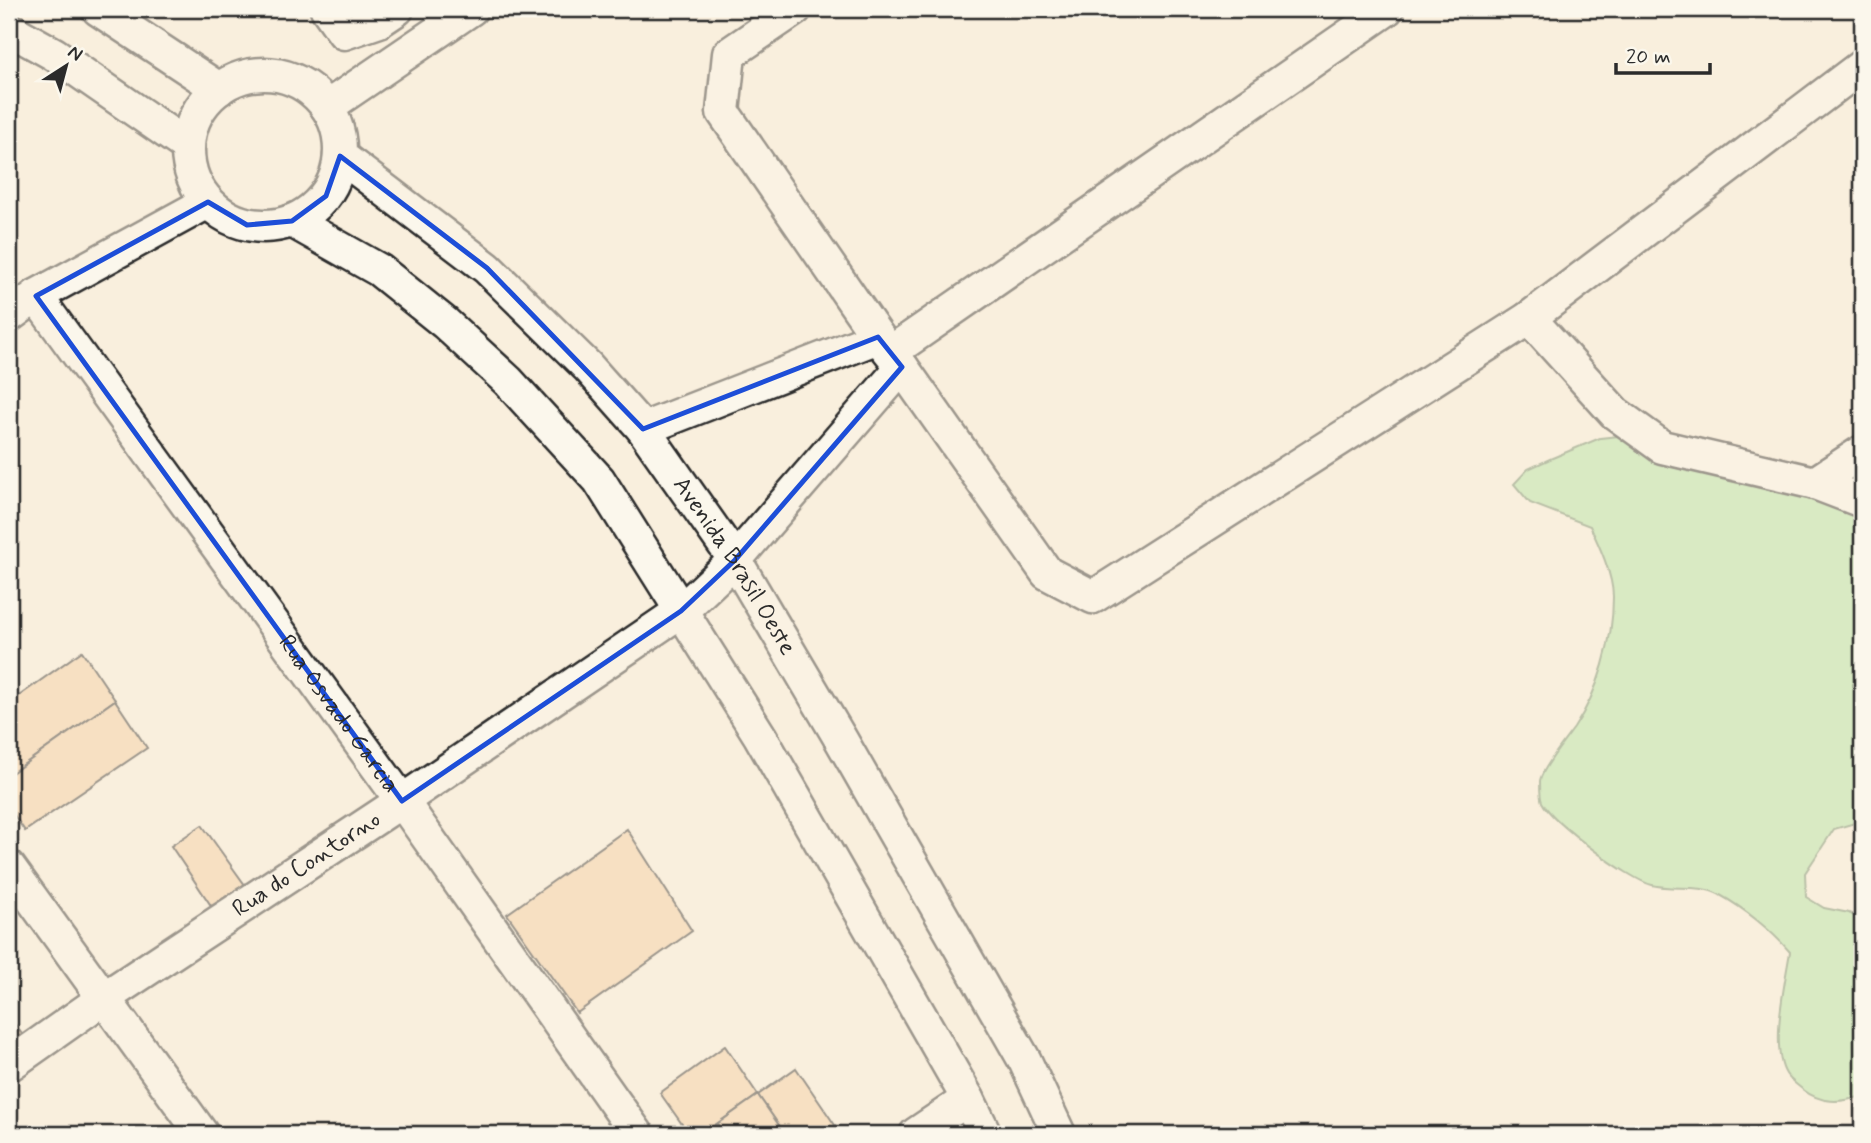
<svg xmlns="http://www.w3.org/2000/svg" width="1871" height="1143" viewBox="0 0 1871 1143" font-family="Mynerve,sans-serif">
	<style>
		.green { fill: #b2e4a5; stroke: #6e8868; stroke-width: 2 }
		.building { fill: #f3cea3; stroke: #2b2b2b; stroke-width: 2 }
		.lines { fill: none; stroke-linecap: round; stroke-linejoin: round }
		.minor-casing { stroke: #2b2b2b; stroke-width: 37 }
		.minor { stroke: #fbf7ec; stroke-width: 32 }
		.marked { fill: none; stroke: #1d4ed8; stroke-width: 5; stroke-linejoin: round }
		.labels { text-anchor: middle; dominant-baseline: central; stroke-width: 5; stroke-linejoin: round; paint-order: stroke }
		.street-label { font-size: 24px; fill: #2b2b2b; stroke: #fbf7ec }
	</style>
	<rect width="100%" height="100%" fill="#f9efdd"/>
	<filter id="ink" filterUnits="userSpaceOnUse"><feTurbulence type="fractalNoise" baseFrequency=".0143" numOctaves="2"/><feDisplacementMap in="SourceGraphic" scale="14" xChannelSelector="R" yChannelSelector="G"/><feConvolveMatrix kernelMatrix="1 2 1 2 8 2 1 2 1" color-interpolation-filters="sRGB"/></filter>
	<g filter="url(#ink)">
		<path class="green" d="M 1628,435 L 1862,490 L 1862,821 L 1834,829 L 1805,873 L 1806,897 L 1824,908 L 1849,913 L 1862,920 L 1862,1096 C 1840,1103 1821,1104 1802,1089 C 1797,1085 1789,1079 1786,1074 C 1770,1048 1785,982 1790,952 C 1772,931 1744,908 1720,895 C 1699,883 1674,891 1652,885 C 1630,880 1552,822 1542,802 C 1540,798 1540,786 1540,781 C 1541,770 1566,739 1574,728 C 1599,691 1613,641 1613,597 C 1613,575 1599,545 1590,526 L 1530,503 L 1514,484 L 1528,469 L 1550,459 L 1600,438 Z"/>
		<g class="building">
			<path d="M 82,651 L 115,700 L 9,775 L 9,703 Z"/>
			<path d="M 115,700 L 147,748 L 25,831 L 9,808 L 9,775 Z"/>
			<path d="M 202,825 L 245,885 L 212,907 L 171,846 Z"/>
			<path d="M 627,829 L 692,931 L 577,1013 L 507,914 Z"/>
			<path d="M 9,1016 L 24,1037 L 9,1047 Z"/>
			<path d="M 725,1046 L 758,1095 L 702,1134 L 689,1134 L 660,1093 Z"/>
			<path d="M 796,1068 L 841,1134 L 785,1134 L 758,1095 Z"/>
			<path d="M 758,1095 L 785,1134 L 724,1134 L 717,1124 Z"/>
			<path d="M 717,1124 L 724,1134 L 702,1134 Z"/>
		</g>
		<g class="lines">
			<defs>
				<g id="minor">
					<path d="M 98,9 L 219,89"/>
					<path d="M 327,9 L 344,33 L 379,21 L 397,9"/>
					<path d="M 795,9 L 729,54 L 723,112 L 878,337 L 902,367 L 1047,573 L 1093,597 L 1529,318 L 1862,66"/>
					<path d="M 9,29 L 54,54 L 187,146"/>
					<circle cx="264" cy="150" r="76"/>
					<path d="M 327,107 L 471,9"/>
					<path id="s1" d="M 340,156 L 487,268 L 588,367 L 643,429 L 735,560 L 840,738 L 1025,1061 L 1059,1134"/>
					<path d="M 292,221 L 379,270 L 445,323 L 508,381 L 599,480 L 760,736 L 968,1099 L 985,1134"/>
					<path id="s2" d="M 36,296 L 402,801 L 637,1134"/>
					<path d="M 9,316 L 36,296 L 208,202"/>
					<path d="M 1529,318 L 1615,413 L 1662,447 L 1815,483 L 1862,501"/>
					<path d="M 891,352 L 1387,9"/>
					<path d="M 643,429 L 878,337"/>
					<path d="M 1815,483 L 1862,452"/>
					<path d="M 9,867 L 202,1134"/>
					<path id="s3" d="M 9,1065 L 104,998 L 402,801 L 681,611 L 735,560 L 902,367"/>
					<path d="M 916,1134 L 968,1099"/>
				</g>
			</defs>
			<use href="#minor" class="minor-casing"/>
			<use href="#minor" class="minor"/>
		</g>
	</g>
	<path d="M0 0H1871V1143H0ZM 340,156 L 487,268 L 643,429 L 878,337 L 902,367 L 735,560 L 681,611 L 402,801 L 36,296 L 208,202 L 247,225 L 292,221 L 326,196 Z" fill="#f9efdd" fill-opacity=".55" fill-rule="evenodd"/>
	<path class="marked" d="M 340,156 L 487,268 L 643,429 L 878,337 L 902,367 L 735,560 L 681,611 L 402,801 L 36,296 L 208,202 L 247,225 L 292,221 L 326,196 Z"/>
	<g class="labels">
		<g class="street-label">
			<text stroke="none"><textPath href="#s1" startOffset="574">Avenida Brasil Oeste</textPath></text>
			<text stroke="none"><textPath href="#s2" startOffset="516">Rua Osvado Garcia</textPath></text>
			<text stroke="none"><textPath href="#s3" startOffset="359">Rua do Contorno</textPath></text>
		</g>
	</g>
	<rect width="1871" height="1143" fill="none" stroke="#fbf7ec" stroke-width="35"/>
	<rect x="18" y="18" width="1836" height="1108" fill="none" stroke="#2b2b2b" stroke-width="2.5" filter="url(#ink)"/>
	<g transform="translate(66 66) rotate(36)" stroke="#fbf7ec" stroke-width="5" paint-order="stroke">
	<path d="M0-5L12 26L0 18L-12 26Z" fill="#2b2b2b"/>
	<text y="-10" font-size="19" font-weight="bold" text-anchor="middle" fill="#2b2b2b">N</text>
	</g>
	<path d="M1616 63v10h94v-10" fill="none" stroke="#2b2b2b" stroke-width="3.5"/>
	<text x="1626" y="63" font-size="21" fill="#2b2b2b" stroke="#fbf7ec" stroke-width="5" paint-order="stroke">20 m</text>
</svg>
